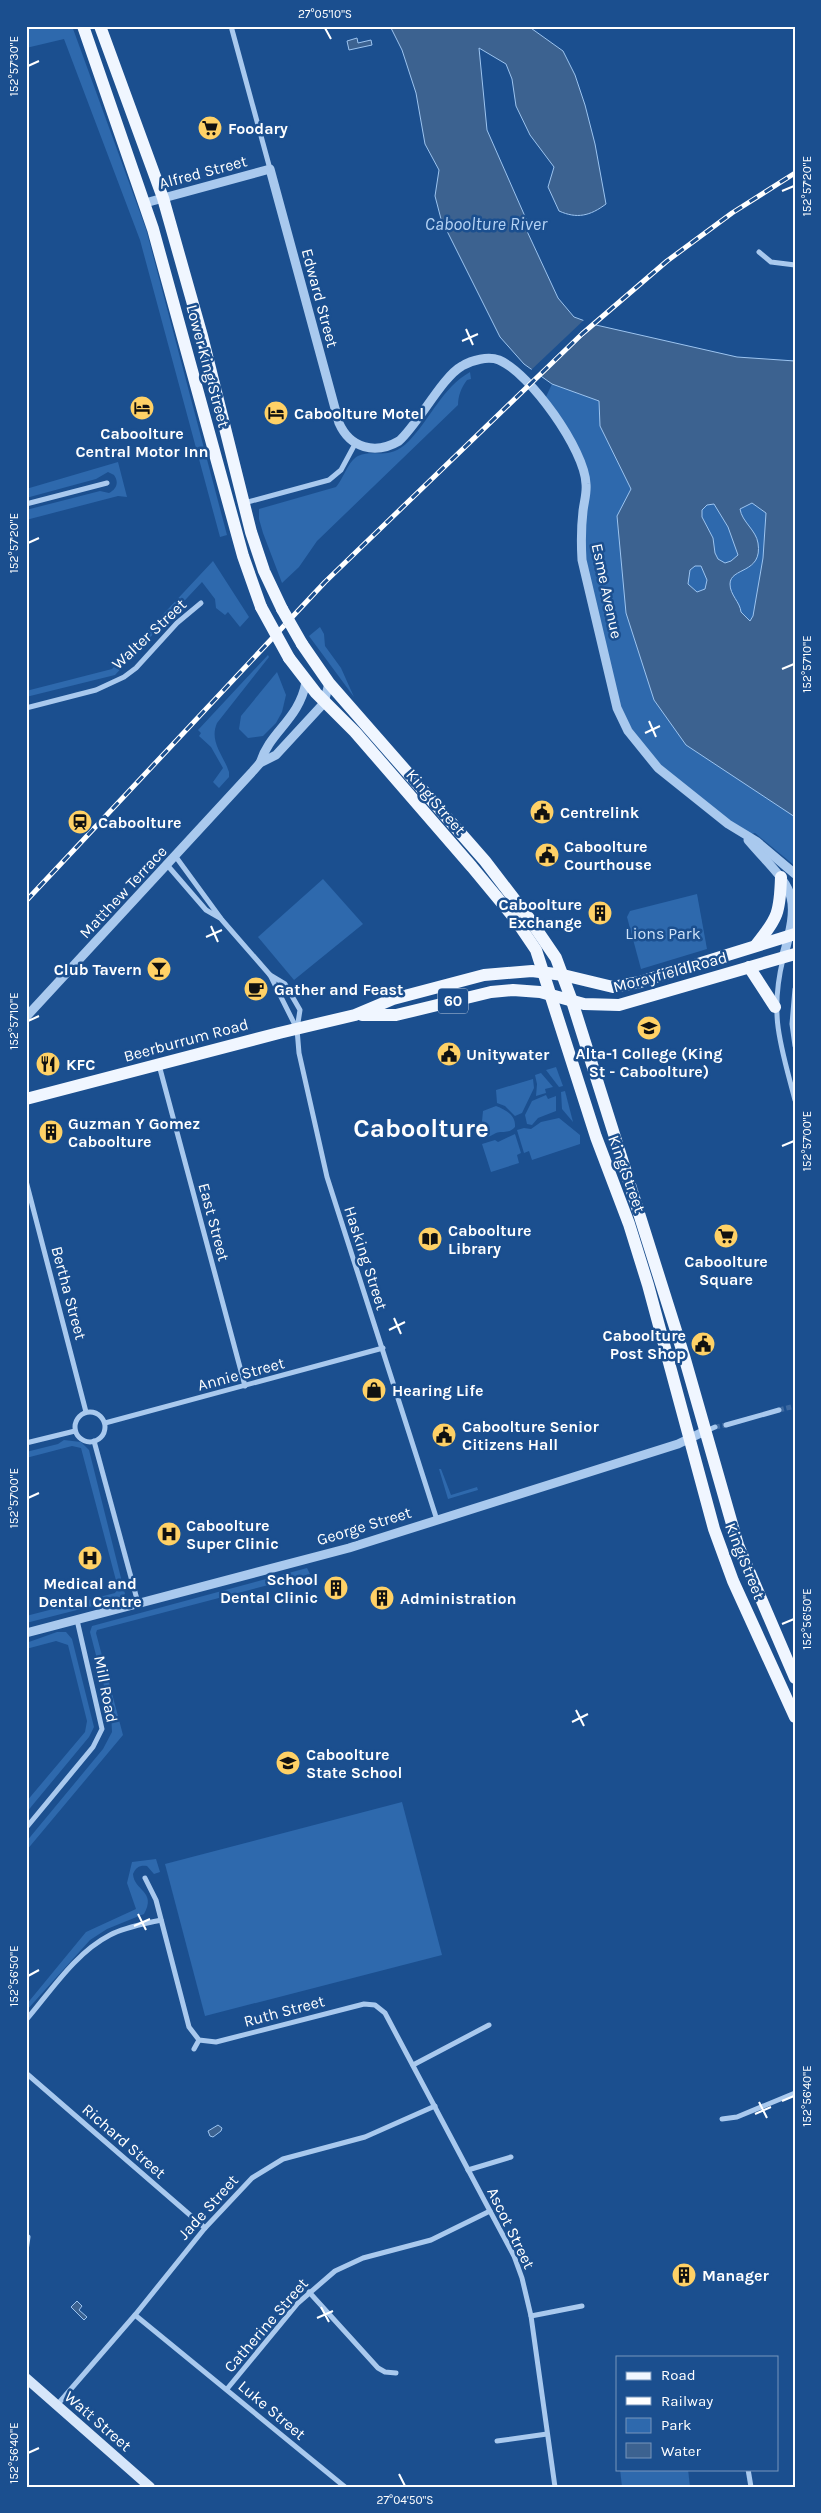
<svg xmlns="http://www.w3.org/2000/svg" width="821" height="2513" viewBox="0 0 821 2513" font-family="Karla,sans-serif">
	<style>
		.green { fill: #2e69ad }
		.water { fill: #3c6290; stroke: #9cc4f0; fill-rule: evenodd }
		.pier { fill: #1b4f8f }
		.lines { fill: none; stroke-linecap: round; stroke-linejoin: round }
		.minor-tunnel { stroke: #3d69a0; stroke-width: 5; stroke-dasharray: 5 2.5; stroke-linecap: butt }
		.minor { stroke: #a9c9ee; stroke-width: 5 }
		.tertiary { stroke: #a9c9ee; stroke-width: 9 }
		.secondary { stroke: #d6e6fa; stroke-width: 10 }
		.primary { stroke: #f0f6ff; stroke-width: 12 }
		.rail-casing { stroke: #fff; stroke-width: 5 }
		.rail { stroke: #1b4f8f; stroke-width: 3; stroke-dasharray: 9; stroke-linecap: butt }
		.primary-bridge { stroke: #f0f6ff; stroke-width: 12 }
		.ticks { fill: none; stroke: #fff; stroke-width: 2 }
		.labels { text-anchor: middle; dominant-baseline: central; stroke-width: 5; stroke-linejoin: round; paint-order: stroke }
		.shield { fill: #1b4f8f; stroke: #bbcadd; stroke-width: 1 }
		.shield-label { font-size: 15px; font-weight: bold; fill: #fff }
		.poi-label { font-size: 16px; font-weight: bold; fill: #fff; stroke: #1b4f8f; text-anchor: start }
		.street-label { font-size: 16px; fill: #fff; stroke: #1b4f8f }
		.park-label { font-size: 16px; fill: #cfe3fa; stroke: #1b4f8f }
		.water-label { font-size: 18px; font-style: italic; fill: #b5d3f5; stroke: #1b4f8f }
		.town-label { font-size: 26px; font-weight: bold; fill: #fff; stroke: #1b4f8f }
		.neatline { fill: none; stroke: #fff; stroke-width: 2 }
		.ticks-label { font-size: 12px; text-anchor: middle; fill: #fff }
	</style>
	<rect width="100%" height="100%" fill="#1b4f8f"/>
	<g class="green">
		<path d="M 26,26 L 72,26 L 146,229 L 227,535 L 220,537 L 140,240 L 64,39 L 26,48 Z"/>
		<path d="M 470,372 L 471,379 L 467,380 C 461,388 458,396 458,405 L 317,541 L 299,567 L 282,583 L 263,533 L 259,519 L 259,509 L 336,487 C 344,478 348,461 358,456 C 376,448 388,462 409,441 C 431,418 442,388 470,372 Z"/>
		<path d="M 552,384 L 599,401 L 795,430 L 795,866 L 755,833 L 744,836 L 658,768 L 617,707 L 582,560 L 587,484 L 580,461 L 544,401 Z"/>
		<path d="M 118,462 L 127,497 L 118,496 L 26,520 L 26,510 L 100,491 L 109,493 C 117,489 119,482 114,475 L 108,472 L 96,479 L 26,498 L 26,489 Z"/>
		<path d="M 213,561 L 249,617 L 240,627 L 228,612 L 225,615 L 216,608 L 215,599 L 202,582 L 115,675 L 26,697 L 26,691 L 112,669 Z"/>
		<path d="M 320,627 L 324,634 L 325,646 L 341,668 L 354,697 L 309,636 Z"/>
		<path d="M 268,655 L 269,657 L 217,723 C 209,742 223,754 229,772 L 229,777 L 219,788 L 213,782 L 223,768 L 211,747 L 199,736 L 201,733 L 198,730 Z"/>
		<path d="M 277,672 L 286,695 L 282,712 L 276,723 L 263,736 L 248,738 L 239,729 L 241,716 Z"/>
		<path d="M 323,879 L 363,924 L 294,980 L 258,937 Z"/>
		<path d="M 697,894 L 707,949 L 641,969 L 627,917 L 630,911 Z"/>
		<path d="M 556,1067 L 563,1086 L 559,1087 L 546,1070 Z"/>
		<path d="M 541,1073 L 553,1087 L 545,1089 L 546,1093 L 536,1096 L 537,1084 L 535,1075 Z"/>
		<path d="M 533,1079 L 534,1088 L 522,1113 L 515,1116 L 505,1106 L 497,1103 L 496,1090 Z"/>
		<path d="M 565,1091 L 573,1122 L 562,1109 L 561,1092 Z"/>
		<path d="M 546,1095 L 548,1099 L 556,1096 L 556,1111 L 538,1118 L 532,1125 L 527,1124 L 525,1115 L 532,1101 Z"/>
		<path d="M 496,1106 C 506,1110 516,1115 515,1127 C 508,1135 502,1130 496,1133 C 492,1135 489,1137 484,1138 L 481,1132 L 483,1111 Z"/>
		<path d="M 559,1118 L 580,1135 L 580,1144 L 532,1160 L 529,1151 L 524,1153 L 517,1130 L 524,1128 L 531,1129 L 541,1122 Z"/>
		<path d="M 515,1134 L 521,1153 L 517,1155 L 519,1163 L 491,1172 L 482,1144 L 495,1140 L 498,1142 Z"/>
		<path d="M 64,1440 L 81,1442 L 89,1450 L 125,1594 L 120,1599 L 26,1623 L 26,1616 L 115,1593 L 118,1588 L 81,1448 L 72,1446 L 26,1458 L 26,1452 L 58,1444 Z"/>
		<path d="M 439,1469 L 441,1469 L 451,1495 L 477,1487 L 478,1490 L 448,1499 Z"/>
		<path d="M 307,1568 L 310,1574 L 97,1630 L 96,1633 L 123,1735 L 26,1851 L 26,1842 L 103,1749 L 112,1732 L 111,1713 L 90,1632 L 92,1626 Z"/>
		<path d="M 57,1632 L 66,1632 L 72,1639 L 94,1727 L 89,1737 L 26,1813 L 26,1802 L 85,1732 L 87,1721 L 68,1645 L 56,1641 L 26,1649 L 26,1643 Z"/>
		<path d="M 402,1802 L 442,1955 L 205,2016 L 165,1864 Z"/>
		<path d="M 156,1859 L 160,1872 L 154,1874 L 147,1866 C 140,1865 136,1867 133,1874 C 134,1891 157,1891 144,1914 L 107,1929 L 90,1940 L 26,2011 L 26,2005 L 86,1932 L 136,1909 L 127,1883 L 132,1862 Z"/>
		<path d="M 620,2469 L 688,2469 L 690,2487 L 622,2487 Z"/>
	</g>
	<g class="water">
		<path d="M 390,26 L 528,26 L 563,51 L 575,75 L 585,105 L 595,144 L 606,204 C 590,216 577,219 559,211 L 548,187 L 554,167 L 530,135 L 516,106 L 512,79 L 506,64 L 479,48 L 487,130 L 527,221 L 526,229 L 558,298 L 574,317 L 596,325 L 737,357 L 795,361 L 795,817 L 686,745 L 654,700 L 626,613 L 617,516 L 631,489 L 600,426 L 599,401 L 552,384 L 524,364 L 500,337 L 441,219 L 435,196 L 439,170 L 425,144 L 416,93 L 402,50 ZM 752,503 L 766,513 L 763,558 L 753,616 L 750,621 L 741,612 C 740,602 730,595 730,584 C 730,567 763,574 758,543 C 756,530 742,522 740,509 ZM 714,504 L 728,527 L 738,555 L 731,561 L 725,563 L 718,559 L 715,553 L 713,538 L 702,517 L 702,510 L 707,505 ZM 695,566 L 701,566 L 707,580 L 705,589 L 697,592 L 688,584 L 690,570 Z"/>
		<path d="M 357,38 L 358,43 L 371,40 L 372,45 L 349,50 L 347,41 Z"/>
		<path d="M 218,2125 L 222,2128 L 221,2131 L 213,2137 L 210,2136 L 208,2131 Z"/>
		<path d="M 77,2301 L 82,2306 L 79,2310 L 87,2317 L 84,2320 L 71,2307 Z"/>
	</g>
	<path class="pier" d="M 586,318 L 598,323 L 539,378 L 530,371 Z"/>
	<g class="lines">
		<g class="minor-tunnel">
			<path d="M 779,1410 L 795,1406"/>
			<path d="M 715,1427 L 726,1425"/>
		</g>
		<g class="minor">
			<path d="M 231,26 L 270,169"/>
			<path d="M 759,252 L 771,262 L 795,265"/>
			<path d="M 244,503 L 329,480 L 341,470 L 355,444"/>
			<path d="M 26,504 L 107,483"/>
			<path d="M 26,708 L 96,690 L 124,677 L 136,668 L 177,623 L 201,603"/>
			<path d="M 176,857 L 222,920 L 270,975 L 296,1027"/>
			<path d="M 168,866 L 206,910 L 220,918"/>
			<path d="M 783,959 C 769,1016 781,1046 795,1100"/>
			<path d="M 270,975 L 285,984 L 300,1010 L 297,1029 L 299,1053 L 327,1177 L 437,1520"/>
			<path d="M 795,989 L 792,1024 L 795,1046"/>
			<path d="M 159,1065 L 245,1386"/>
			<path d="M 26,1181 L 86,1412"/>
			<circle cx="90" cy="1427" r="15"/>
			<path d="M 105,1423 L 383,1348"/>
			<path d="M 726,1425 L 779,1410"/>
			<path d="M 706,1431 L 715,1427"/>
			<path d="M 94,1441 L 138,1603"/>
			<path d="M 26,1443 L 75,1431"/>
			<path d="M 26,1828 L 93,1747 L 102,1729 L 77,1620"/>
			<path d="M 145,1878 L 156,1900 L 189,2027 L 199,2040 L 216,2042 L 364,2004 L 375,2005 L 385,2013 L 490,2211 L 514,2256 L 522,2278 L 531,2316 L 555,2487"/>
			<path d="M 26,2020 C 51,1991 75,1953 110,1935 C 125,1927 144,1924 161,1920"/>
			<path d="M 194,2049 L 199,2040"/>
			<path d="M 413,2065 L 489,2025"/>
			<path d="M 26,2073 L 205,2228"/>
			<path d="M 722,2119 L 737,2117 L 795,2093"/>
			<path d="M 468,2170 L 511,2157"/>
			<path d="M 26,2251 L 28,2237"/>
			<path d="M 309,2292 L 378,2368 L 385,2372 L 396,2373"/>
			<path d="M 135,2315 L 345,2487"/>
			<path d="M 531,2316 L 582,2306"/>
			<path d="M 227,2389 L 298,2303 L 335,2271 L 363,2258 L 431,2240 L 490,2211"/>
			<path d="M 57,2405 L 135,2315 L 205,2228 L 252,2178 L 283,2159 L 365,2137 L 435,2106"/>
			<path d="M 497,2441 L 547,2434"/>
			<path d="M 748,2469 L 751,2487"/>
		</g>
		<g class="tertiary">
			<path d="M 145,203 L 270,169 L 339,423 C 350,448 375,455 399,441 C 419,423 442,377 462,366 C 472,360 488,356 499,360 C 530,373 585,450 586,484 C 587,493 584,502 583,511 C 581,528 581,543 582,560 L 617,708 L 628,731 L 658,768 L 728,824 L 756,841 L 795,874"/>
			<path d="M 260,763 C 270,731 299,720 306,682"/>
			<path d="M 748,840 C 791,890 803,888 783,958"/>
			<path d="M 26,1017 L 253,771 L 260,763 L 276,755 L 324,703 L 329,683"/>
			<path d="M 26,1633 L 349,1548 L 678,1444 L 705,1431"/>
		</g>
		<path class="secondary" d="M 26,2378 L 150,2487"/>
		<g class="primary">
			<path d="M 83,26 L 153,229 L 243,556 L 261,607"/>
			<path d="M 100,26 L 163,198 L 202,336 L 251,532 L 264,571 L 282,609"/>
			<path d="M 302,644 L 329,683 L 485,861 L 528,917 L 556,958 L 572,1001 L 684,1356 L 738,1545 L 795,1678"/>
			<path d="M 289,658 L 316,693 L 355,732 L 472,867 L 515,919 L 536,950 L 596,1137 L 629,1224 L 648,1285 L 714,1529 L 733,1581 L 795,1717"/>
			<path d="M 756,945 C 778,918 780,912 781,877"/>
			<path d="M 749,967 L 775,1007"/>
			<path d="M 362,1015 L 396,1015 L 491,992 L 513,990 L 540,992 L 584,1004 L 619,1005 L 795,954"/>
			<path d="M 26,1099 L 279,1033 L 355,1015 L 393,999 L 484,975 L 532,971 L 563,975 L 613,987 L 640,982 L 795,934"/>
		</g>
		<defs>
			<path id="rail" d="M 26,901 L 325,582 L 582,334 L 667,261 L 732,213 L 795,173"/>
		</defs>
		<use href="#rail" class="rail-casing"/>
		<use href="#rail" class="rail"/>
		<g class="primary-bridge">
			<path d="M 261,607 L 289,658"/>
			<path d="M 282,609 L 302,644"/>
		</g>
	</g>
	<path class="ticks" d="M 325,28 L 331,39M 28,66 L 39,61M 782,191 L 794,186M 466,329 L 473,345M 462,341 L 478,334M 28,543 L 39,538M 782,669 L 794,664M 649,721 L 656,737M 645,733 L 660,726M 211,926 L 218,942M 206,937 L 222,930M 28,1021 L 39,1016M 782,1146 L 794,1141M 394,1318 L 401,1334M 389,1330 L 405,1322M 28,1498 L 39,1493M 782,1624 L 794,1619M 576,1710 L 584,1726M 572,1722 L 588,1714M 138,1914 L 146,1930M 134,1926 L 150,1919M 28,1976 L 39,1970M 782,2101 L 794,2096M 759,2102 L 767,2118M 755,2114 L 771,2107M 321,2307 L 329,2322M 317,2318 L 333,2311M 28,2453 L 39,2448M 399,2474 L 405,2486"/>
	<defs>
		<symbol id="supermarket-disc" viewBox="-11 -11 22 22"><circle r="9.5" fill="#ffd166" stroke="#1b4f8f"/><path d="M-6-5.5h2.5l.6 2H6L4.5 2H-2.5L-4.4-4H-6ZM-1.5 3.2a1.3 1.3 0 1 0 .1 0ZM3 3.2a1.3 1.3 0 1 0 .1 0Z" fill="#111"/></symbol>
		<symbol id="hotel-disc" viewBox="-11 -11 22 22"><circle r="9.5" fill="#ffd166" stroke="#1b4f8f"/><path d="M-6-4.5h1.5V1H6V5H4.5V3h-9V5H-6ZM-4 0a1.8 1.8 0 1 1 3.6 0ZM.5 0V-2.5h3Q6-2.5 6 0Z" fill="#111"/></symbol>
		<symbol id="civic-disc" viewBox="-11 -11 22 22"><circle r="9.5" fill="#ffd166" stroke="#1b4f8f"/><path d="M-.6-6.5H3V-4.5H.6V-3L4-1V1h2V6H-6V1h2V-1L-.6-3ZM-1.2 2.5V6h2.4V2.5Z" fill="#111"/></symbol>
		<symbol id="station-disc" viewBox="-11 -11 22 22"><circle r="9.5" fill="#ffd166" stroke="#1b4f8f"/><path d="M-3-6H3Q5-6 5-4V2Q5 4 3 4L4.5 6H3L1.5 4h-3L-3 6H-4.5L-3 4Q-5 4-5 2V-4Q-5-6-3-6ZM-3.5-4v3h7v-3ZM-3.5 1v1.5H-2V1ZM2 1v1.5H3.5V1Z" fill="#111"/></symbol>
		<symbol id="building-disc" viewBox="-11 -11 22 22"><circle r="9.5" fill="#ffd166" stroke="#1b4f8f"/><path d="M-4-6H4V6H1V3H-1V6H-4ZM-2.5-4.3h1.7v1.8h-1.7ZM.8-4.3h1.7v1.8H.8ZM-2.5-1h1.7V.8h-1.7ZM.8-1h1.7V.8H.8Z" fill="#111"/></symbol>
		<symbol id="bar-disc" viewBox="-11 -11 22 22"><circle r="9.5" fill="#ffd166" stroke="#1b4f8f"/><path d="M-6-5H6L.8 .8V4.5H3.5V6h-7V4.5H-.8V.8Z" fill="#111"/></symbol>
		<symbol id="cafe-disc" viewBox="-11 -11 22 22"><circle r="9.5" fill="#ffd166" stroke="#1b4f8f"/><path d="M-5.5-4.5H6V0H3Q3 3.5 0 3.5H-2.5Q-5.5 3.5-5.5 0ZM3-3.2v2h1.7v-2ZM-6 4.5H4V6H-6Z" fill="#111"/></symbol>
		<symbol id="school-disc" viewBox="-11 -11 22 22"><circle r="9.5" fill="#ffd166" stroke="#1b4f8f"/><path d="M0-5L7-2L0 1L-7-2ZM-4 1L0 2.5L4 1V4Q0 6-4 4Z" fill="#111"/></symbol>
		<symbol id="restaurant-disc" viewBox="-11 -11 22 22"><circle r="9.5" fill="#ffd166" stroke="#1b4f8f"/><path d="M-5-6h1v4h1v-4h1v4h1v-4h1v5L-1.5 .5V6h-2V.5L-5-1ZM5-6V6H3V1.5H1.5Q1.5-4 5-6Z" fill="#111"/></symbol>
		<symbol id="library-disc" viewBox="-11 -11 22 22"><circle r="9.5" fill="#ffd166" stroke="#1b4f8f"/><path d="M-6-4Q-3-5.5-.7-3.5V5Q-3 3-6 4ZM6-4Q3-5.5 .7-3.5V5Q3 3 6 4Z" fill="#111"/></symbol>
		<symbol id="shop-disc" viewBox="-11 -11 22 22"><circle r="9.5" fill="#ffd166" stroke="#1b4f8f"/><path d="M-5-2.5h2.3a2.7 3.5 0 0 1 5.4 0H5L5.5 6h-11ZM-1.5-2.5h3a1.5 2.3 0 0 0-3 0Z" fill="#111"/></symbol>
		<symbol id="hospital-disc" viewBox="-11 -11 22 22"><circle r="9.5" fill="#ffd166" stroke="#1b4f8f"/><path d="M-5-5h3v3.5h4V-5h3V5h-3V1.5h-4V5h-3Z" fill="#111"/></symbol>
	</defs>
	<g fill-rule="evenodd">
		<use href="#supermarket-disc" x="196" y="114" width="28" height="28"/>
		<use href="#hotel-disc" x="128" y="394" width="28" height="28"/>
		<use href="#hotel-disc" x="262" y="399" width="28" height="28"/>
		<use href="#civic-disc" x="528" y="798" width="28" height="28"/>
		<use href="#station-disc" x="66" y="808" width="28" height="28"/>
		<use href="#civic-disc" x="533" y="841" width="28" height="28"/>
		<use href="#building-disc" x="586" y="899" width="28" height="28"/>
		<use href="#bar-disc" x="145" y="955" width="28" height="28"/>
		<use href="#cafe-disc" x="242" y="975" width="28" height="28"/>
		<use href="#school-disc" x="635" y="1014" width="28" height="28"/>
		<use href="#civic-disc" x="435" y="1040" width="28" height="28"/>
		<use href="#restaurant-disc" x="34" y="1050" width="28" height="28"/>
		<use href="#building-disc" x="37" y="1118" width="28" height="28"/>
		<use href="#supermarket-disc" x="712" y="1222" width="28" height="28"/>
		<use href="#library-disc" x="416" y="1225" width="28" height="28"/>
		<use href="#civic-disc" x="689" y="1330" width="28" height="28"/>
		<use href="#shop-disc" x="360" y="1376" width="28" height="28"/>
		<use href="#civic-disc" x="430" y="1421" width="28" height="28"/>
		<use href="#hospital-disc" x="155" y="1520" width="28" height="28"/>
		<use href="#hospital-disc" x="76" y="1544" width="28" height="28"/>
		<use href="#building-disc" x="322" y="1574" width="28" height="28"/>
		<use href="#building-disc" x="368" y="1584" width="28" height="28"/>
		<use href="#school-disc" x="274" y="1749" width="28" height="28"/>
		<use href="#building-disc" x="670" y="2261" width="28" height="28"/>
	</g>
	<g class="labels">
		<rect class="shield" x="438" y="988.5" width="30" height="25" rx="4"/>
		<g class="shield-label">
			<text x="453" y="1001">60</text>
		</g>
		<g class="poi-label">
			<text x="228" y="128">Foodary</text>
			<text x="294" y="413">Caboolture Motel</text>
			<text x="142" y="433" text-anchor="middle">Caboolture<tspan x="142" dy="18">Central Motor Inn</tspan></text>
			<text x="560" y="812">Centrelink</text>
			<text x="98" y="822">Caboolture</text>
			<text x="564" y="846">Caboolture<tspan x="564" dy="18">Courthouse</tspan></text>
			<text x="582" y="904" text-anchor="end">Caboolture<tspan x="582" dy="18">Exchange</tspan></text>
			<text x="142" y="969" text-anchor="end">Club Tavern</text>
			<text x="274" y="989">Gather and Feast</text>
			<text x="649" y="1053" text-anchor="middle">Alta-1 College (King<tspan x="649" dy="18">St - Caboolture)</tspan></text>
			<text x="466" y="1054">Unitywater</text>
			<text x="66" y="1064">KFC</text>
			<text x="68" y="1123">Guzman Y Gomez<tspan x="68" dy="18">Caboolture</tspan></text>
			<text x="448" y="1230">Caboolture<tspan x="448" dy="18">Library</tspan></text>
			<text x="726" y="1261" text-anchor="middle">Caboolture<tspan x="726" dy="18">Square</tspan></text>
			<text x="686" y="1335" text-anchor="end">Caboolture<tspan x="686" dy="18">Post Shop</tspan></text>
			<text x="392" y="1390">Hearing Life</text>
			<text x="462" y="1426">Caboolture Senior<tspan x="462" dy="18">Citizens Hall</tspan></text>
			<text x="186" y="1525">Caboolture<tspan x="186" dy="18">Super Clinic</tspan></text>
			<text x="318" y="1579" text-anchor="end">School<tspan x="318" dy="18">Dental Clinic</tspan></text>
			<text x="90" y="1583" text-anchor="middle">Medical and<tspan x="90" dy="18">Dental Centre</tspan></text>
			<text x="400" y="1598">Administration</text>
			<text x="306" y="1754">Caboolture<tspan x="306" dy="18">State School</tspan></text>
			<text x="702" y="2275">Manager</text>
		</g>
		<g class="street-label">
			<text transform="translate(203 172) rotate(-15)">Alfred Street</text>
			<text transform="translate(320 298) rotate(75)">Edward Street</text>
			<text transform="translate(208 366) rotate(75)">Lower King Street</text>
			<text transform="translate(607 591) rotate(78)">Esme Avenue</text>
			<text transform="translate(149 634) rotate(-43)">Walter Street</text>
			<text transform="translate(436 802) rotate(49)">King Street</text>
			<text transform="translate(123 892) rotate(-47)">Matthew Terrace</text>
			<text transform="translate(670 972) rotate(-15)">Morayfield Road</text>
			<text transform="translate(186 1040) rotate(-15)">Beerburrum Road</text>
			<text transform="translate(627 1174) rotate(70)">King Street</text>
			<text transform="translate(214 1222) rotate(75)">East Street</text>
			<text transform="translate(366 1258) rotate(72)">Hasking Street</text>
			<text transform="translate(69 1293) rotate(75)">Bertha Street</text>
			<text transform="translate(241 1374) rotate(-15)">Annie Street</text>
			<text transform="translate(364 1526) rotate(-17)">George Street</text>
			<text transform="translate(745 1561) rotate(68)">King Street</text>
			<text transform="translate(106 1689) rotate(79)">Mill Road</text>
			<text transform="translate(284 2011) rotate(-15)">Ruth Street</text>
			<text transform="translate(124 2141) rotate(41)">Richard Street</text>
			<text transform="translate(208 2207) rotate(-48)">Jade Street</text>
			<text transform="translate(511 2228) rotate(64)">Ascot Street</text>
			<text transform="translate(266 2325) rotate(-49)">Catherine Street</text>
			<text transform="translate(272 2410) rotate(40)">Luke Street</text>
			<text transform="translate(98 2421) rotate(41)">Watt Street</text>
		</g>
		<g class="park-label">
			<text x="663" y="933">Lions Park</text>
		</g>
		<g class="water-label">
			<text x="486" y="224">Caboolture River</text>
		</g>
		<g class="town-label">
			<text x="421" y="1128">Caboolture</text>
		</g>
	</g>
	<rect width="821" height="2513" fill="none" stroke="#1b4f8f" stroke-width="55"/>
	<rect x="616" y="2356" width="162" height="115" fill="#1b4f8f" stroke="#7695bc"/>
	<rect x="626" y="2372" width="25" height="8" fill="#f0f6ff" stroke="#7695bc"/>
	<text x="661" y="2380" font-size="15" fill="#ffffff">Road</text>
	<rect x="626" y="2397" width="25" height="8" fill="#ffffff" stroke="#7695bc"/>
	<text x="661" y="2406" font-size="15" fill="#ffffff">Railway</text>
	<rect x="626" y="2418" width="25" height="15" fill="#2e69ad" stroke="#7695bc"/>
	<text x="661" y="2430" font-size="15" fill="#ffffff">Park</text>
	<rect x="626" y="2443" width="25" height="15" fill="#3c6290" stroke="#7695bc"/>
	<text x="661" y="2456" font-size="15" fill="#ffffff">Water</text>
	<rect x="28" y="28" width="766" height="2458" class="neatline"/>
	<g class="ticks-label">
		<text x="325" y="18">27°05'10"S</text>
		<text transform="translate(14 66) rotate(-90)" y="4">152°57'30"E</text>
		<text transform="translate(807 186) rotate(-90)" y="4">152°57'20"E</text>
		<text transform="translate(14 543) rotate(-90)" y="4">152°57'20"E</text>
		<text transform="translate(807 664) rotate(-90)" y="4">152°57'10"E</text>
		<text transform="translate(14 1021) rotate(-90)" y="4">152°57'10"E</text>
		<text transform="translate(807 1141) rotate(-90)" y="4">152°57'00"E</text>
		<text transform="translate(14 1498) rotate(-90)" y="4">152°57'00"E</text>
		<text transform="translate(807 1619) rotate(-90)" y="4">152°56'50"E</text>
		<text transform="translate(14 1976) rotate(-90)" y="4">152°56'50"E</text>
		<text transform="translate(807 2096) rotate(-90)" y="4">152°56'40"E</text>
		<text transform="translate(14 2453) rotate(-90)" y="4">152°56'40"E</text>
		<text x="405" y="2504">27°04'50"S</text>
	</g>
</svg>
